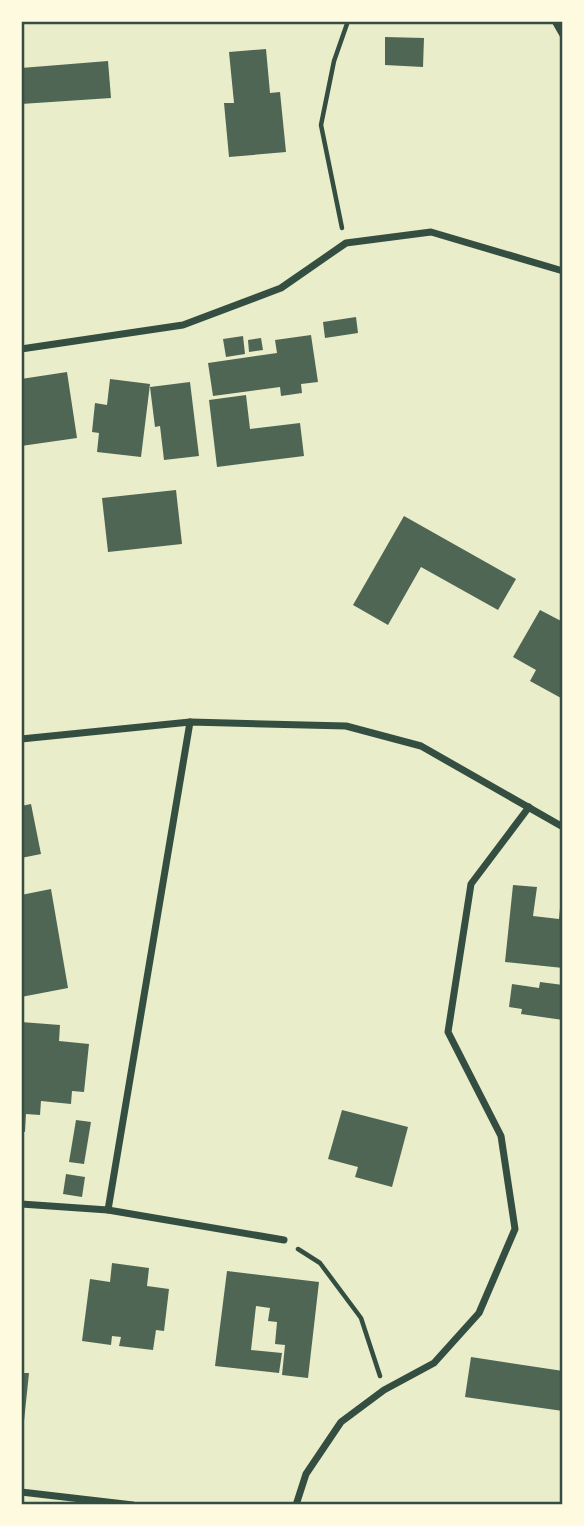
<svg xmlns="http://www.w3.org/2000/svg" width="584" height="1526" viewBox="0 0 584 1526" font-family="Barlow,sans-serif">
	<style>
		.building { fill: #4f6655 }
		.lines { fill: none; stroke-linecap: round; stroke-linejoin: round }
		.path { stroke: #344e41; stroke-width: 4.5 }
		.minor { stroke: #344e41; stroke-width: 7 }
		.neatline { fill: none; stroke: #344e41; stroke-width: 2.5 }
	</style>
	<rect width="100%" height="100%" fill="#e9edc9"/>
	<g class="building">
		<path d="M 385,37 L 424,38 L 423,67 L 385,65 Z"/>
		<path d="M 266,49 L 270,93 L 280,92 L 286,152 L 229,157 L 224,103 L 234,103 L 229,52 Z"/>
		<path d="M 108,61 L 111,98 L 21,104 L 21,68 Z"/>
		<path d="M 356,317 L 358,333 L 325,338 L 323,322 Z"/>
		<path d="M 311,335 L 318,382 L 301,384 L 302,393 L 281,396 L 280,387 L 213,396 L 208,363 L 277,353 L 275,340 Z"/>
		<path d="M 243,336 L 245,354 L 226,357 L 223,339 Z"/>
		<path d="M 261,338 L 263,350 L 249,352 L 248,340 Z"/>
		<path d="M 67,372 L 77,438 L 21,446 L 21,379 Z"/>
		<path d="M 110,379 L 150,384 L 141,457 L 97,452 L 99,433 L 92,432 L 95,403 L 107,405 Z"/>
		<path d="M 190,382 L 199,456 L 164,460 L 160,426 L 155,427 L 150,387 Z"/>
		<path d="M 246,395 L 250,429 L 300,423 L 304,456 L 217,467 L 209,400 Z"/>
		<path d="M 176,490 L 182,544 L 108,552 L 102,498 Z"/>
		<path d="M 404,516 L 516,579 L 498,610 L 421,567 L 388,625 L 353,605 Z"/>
		<path d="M 540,610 L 563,622 L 563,694 L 561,698 L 530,681 L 536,670 L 513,657 Z"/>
		<path d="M 31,804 L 41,854 L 21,858 L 21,806 Z"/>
		<path d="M 513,885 L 537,887 L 533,916 L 559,919 L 560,908 L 563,908 L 563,968 L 505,962 Z"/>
		<path d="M 51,889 L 68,988 L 21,997 L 21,895 Z"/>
		<path d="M 540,982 L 563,985 L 563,1020 L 521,1014 L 522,1009 L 509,1007 L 512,984 L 539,988 Z"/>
		<path d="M 21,1022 L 60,1025 L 59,1041 L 89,1044 L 84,1092 L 72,1091 L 71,1104 L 41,1101 L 40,1115 L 26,1114 L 25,1132 L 21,1131 Z"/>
		<path d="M 342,1110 L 408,1127 L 392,1187 L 355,1177 L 358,1167 L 328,1159 Z"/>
		<path d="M 76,1120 L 91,1122 L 84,1164 L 69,1162 Z"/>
		<path d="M 66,1174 L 85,1177 L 82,1197 L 63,1194 Z"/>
		<path d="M 112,1263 L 149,1268 L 147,1286 L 169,1289 L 164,1331 L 156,1330 L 153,1350 L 119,1346 L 121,1337 L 112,1336 L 111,1345 L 82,1341 L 90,1279 L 110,1282 Z"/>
		<path d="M 227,1271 L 319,1282 L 308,1378 L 282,1375 L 285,1345 L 275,1344 L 277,1322 L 268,1321 L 270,1308 L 256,1306 L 251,1350 L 282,1353 L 279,1373 L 215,1366 Z"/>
		<path d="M 471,1357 L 563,1371 L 563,1411 L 465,1397 Z"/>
		<path d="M 21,1373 L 29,1373 L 23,1431 L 21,1431 Z"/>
	</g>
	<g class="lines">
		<g class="path">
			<path d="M 342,228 L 321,125 L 334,61 L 348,21"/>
			<path d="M 298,1249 L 320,1263 L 361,1318 L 380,1376"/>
		</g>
		<g class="minor">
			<path d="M 555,21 L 563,35"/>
			<path d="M 21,349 L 183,325 L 281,288 L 346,243 L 431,232 L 563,271"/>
			<path d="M 21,739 L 190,722 L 346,726 L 421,746 L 563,827"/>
			<path d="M 21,1204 L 108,1210 L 284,1240"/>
			<path d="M 108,1210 L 190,722"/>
			<path d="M 21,1492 L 133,1505"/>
			<path d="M 296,1505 L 306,1474 L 341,1422 L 384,1390 L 434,1363 L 479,1313 L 515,1229 L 501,1136 L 448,1032 L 471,884 L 529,807"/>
		</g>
	</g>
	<rect width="584" height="1526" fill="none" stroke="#fefae0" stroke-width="46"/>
	<rect x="23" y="23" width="538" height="1480" class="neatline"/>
</svg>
